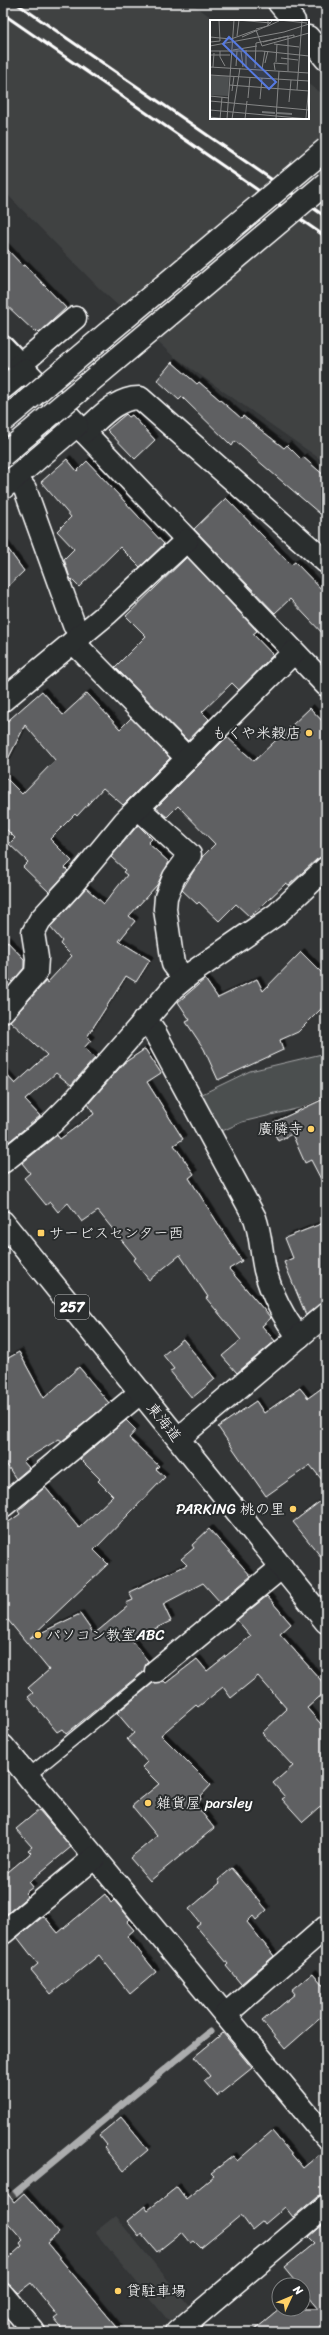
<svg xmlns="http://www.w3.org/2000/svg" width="329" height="2335" viewBox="0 0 329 2335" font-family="Sriracha,'Klee One',sans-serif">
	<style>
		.built { fill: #404243 }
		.green { fill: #4c4f50; stroke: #a6a7a8 }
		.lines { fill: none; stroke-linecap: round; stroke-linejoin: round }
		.stream { stroke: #abacad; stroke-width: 7 }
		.building { fill: #5f6162; stroke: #fff; filter: url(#shadow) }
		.service-casing { stroke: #fff; stroke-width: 15 }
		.minor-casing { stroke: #fff; stroke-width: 25 }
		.tertiary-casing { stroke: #fff; stroke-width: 25 }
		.trunk-casing { stroke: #fff; stroke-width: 25 }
		.service { stroke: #2a2d2e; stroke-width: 12 }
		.minor { stroke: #2a2d2e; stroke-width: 22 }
		.tertiary { stroke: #2a2d2e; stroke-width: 22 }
		.trunk { stroke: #2a2d2e; stroke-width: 22 }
		.rail { stroke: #fff; stroke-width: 3 }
		.tertiary-bridge-casing { stroke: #fff; stroke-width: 25; stroke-linecap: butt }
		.tertiary-bridge { stroke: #2a2d2e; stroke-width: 22 }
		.poi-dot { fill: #ffd166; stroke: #2a2d2e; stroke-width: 1.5 }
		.labels { text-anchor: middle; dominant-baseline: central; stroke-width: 4; stroke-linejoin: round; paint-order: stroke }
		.shield { fill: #2a2d2e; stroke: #bfc0c0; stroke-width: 1 }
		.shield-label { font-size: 14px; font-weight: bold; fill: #fff }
		.poi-label { font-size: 15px; fill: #fff; stroke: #2a2d2e; text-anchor: start }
		.street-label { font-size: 15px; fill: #fff; stroke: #2a2d2e }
		.inset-river { fill: none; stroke: #737576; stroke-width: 2 }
		.inset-road { fill: none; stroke: #858686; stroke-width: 1 }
		.view { fill: #567ae2; fill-opacity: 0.15; stroke: #567ae2; stroke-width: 2 }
		.inset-edge { fill: none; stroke: #fff; stroke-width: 2 }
	</style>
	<defs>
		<filter id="shadow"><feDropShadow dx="3.5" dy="-3.5" stdDeviation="0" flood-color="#0009"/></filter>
	</defs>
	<rect width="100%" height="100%" fill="#333536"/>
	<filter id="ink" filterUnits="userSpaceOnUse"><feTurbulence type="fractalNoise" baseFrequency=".025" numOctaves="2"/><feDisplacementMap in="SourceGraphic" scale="8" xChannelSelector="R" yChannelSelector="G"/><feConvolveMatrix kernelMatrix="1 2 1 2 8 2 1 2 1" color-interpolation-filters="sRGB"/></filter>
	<g filter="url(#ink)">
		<g class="built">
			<path d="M 3,3 L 191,3 L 216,21 L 211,21 L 211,118 L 308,118 L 308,84 L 326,96 L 326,463 L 173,356 L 100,289 L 3,190 Z"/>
			<path d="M 115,2216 L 191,2308 L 172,2325 L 95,2232 Z"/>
		</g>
		<path class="green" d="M 326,1053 L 326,1096 L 300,1108 L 242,1122 L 218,1133 L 198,1096 L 250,1071 Z"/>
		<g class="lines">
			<path class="stream" d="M 3,2203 L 210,2032"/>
		</g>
		<g class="building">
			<path d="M 3,245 L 23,266 L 25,265 L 66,308 L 39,333 L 36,330 L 35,332 L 3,302 Z"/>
			<path d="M 172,362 L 197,384 L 199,382 L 241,418 L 243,416 L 284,448 L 287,445 L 301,459 L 303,457 L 326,477 L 326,519 L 235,441 L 232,446 L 182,397 L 179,400 L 157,380 Z"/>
			<path d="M 126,414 L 129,417 L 132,415 L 155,440 L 135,459 L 107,430 Z"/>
			<path d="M 67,459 L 77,471 L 87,461 L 164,544 L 140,567 L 120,547 L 79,587 L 70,578 L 64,559 L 74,549 L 57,531 L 71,517 L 41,482 Z"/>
			<path d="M 226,498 L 291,565 L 295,562 L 326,594 L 326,637 L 290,599 L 275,613 L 194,529 Z"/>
			<path d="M 3,542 L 24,571 L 3,591 Z"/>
			<path d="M 187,557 L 257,631 L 253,634 L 273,655 L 239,690 L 232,683 L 202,712 L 209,719 L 188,741 L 115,667 L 146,636 L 126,616 Z"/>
			<path d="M 42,691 L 63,715 L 87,693 L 120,729 L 131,718 L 170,758 L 123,805 L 103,788 L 77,816 L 75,814 L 50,839 L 72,861 L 65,868 L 68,871 L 49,892 L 23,867 L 28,862 L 9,844 L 15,838 L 3,826 L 3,775 L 22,794 L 55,760 L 25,725 L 3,769 L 3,725 Z"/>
			<path d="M 310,708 L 326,725 L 326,855 L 317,859 L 289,885 L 286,883 L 250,917 L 236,904 L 219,921 L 199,902 L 197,904 L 182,890 L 202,857 L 215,844 L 178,806 L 167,817 L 156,808 L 227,737 L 254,761 Z"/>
			<path d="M 138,825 L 152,839 L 148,843 L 169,862 L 157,885 L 129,916 L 135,921 L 119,941 L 150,960 L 136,982 L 126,976 L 87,1037 L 91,1040 L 84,1048 L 95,1058 L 71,1085 L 56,1073 L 25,1100 L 40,1116 L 6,1144 L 3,1141 L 3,1071 L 15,1084 L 47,1055 L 10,1021 L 46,981 L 47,983 L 72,956 L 60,944 L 62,941 L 50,927 L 86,888 L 104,904 L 127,875 L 123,872 L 125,870 L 111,857 Z"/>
			<path d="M 3,937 L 24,959 L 24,968 L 12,982 L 3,973 Z"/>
			<path d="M 301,952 L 326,977 L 326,1004 L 298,1032 L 280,1040 L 283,1050 L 218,1080 L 204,1049 L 186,1022 L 190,1020 L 178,1002 L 205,979 L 218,998 L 257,979 L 263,991 Z"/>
			<path d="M 145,1049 L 161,1073 L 147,1082 L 183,1139 L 174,1145 L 194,1174 L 189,1178 L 242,1261 L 229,1269 L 271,1318 L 262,1326 L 275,1341 L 237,1373 L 222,1356 L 241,1340 L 206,1298 L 208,1297 L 180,1255 L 149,1280 L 133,1260 L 136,1258 L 98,1211 L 82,1222 L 68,1203 L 58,1212 L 50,1202 L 46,1205 L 24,1178 L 30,1173 L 22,1163 L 57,1135 L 60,1139 L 94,1114 L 88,1104 L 124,1063 Z"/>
			<path d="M 326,1098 L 326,1189 L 311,1160 L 305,1163 L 292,1134 L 278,1141 L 270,1124 Z"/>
			<path d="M 326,1222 L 326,1299 L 306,1315 L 284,1262 L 293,1258 L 285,1238 Z"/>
			<path d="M 183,1339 L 215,1379 L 192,1398 L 170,1371 L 174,1369 L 163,1355 Z"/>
			<path d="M 19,1352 L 44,1398 L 79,1367 L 109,1403 L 62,1441 L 59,1439 L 23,1461 L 29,1468 L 16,1479 L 3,1459 L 3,1361 Z"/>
			<path d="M 326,1385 L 326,1485 L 310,1465 L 266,1496 L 218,1427 L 256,1401 L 264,1413 L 300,1388 L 308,1398 Z"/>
			<path d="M 126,1420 L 136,1430 L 129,1438 L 159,1466 L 156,1469 L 165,1477 L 94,1550 L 108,1564 L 30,1638 L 80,1614 L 94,1634 L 128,1606 L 126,1603 L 133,1600 L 129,1592 L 187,1565 L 181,1559 L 194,1548 L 192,1545 L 209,1529 L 251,1576 L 220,1602 L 203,1583 L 163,1604 L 171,1621 L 131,1640 L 148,1661 L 144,1671 L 66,1734 L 62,1729 L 57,1732 L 28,1697 L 33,1693 L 28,1688 L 49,1670 L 3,1614 L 3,1526 L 20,1514 L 18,1511 L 45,1487 L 79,1528 L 113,1496 L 98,1481 L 100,1479 L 80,1459 Z"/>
			<path d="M 326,1497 L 326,1563 L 293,1522 Z"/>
			<path d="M 267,1596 L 291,1624 L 280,1634 L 326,1686 L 326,1691 L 307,1708 L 326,1730 L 326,1802 L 303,1822 L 282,1799 L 285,1797 L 273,1783 L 293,1766 L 262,1733 L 287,1709 L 258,1676 L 231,1698 L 223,1687 L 198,1707 L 196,1705 L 161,1735 L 211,1785 L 200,1797 L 201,1799 L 196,1805 L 214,1828 L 150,1881 L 130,1858 L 157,1836 L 132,1806 L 159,1784 L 142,1767 L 147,1762 L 127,1739 L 134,1733 L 117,1713 L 153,1683 L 164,1681 L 166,1683 L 197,1659 L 207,1671 L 251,1636 L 237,1620 Z"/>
			<path d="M 39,1810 L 71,1847 L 29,1882 L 33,1887 L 25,1893 L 28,1896 L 3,1917 L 3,1876 L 31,1853 L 28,1850 L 32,1847 L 16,1829 Z"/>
			<path d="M 232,1868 L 267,1910 L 256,1920 L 253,1916 L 247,1922 L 274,1956 L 241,1984 L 226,1966 L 228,1964 L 196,1926 L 200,1923 L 189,1909 L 220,1883 L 218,1880 Z"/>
			<path d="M 105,1894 L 111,1903 L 114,1900 L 130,1919 L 127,1922 L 134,1930 L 127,1936 L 156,1972 L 130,1994 L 99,1955 L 51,1994 L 31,1970 L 38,1964 L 17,1937 L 44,1916 L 58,1933 Z"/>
			<path d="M 313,1973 L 326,1989 L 326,2013 L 285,2049 L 262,2021 L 295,1994 L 292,1990 Z"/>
			<path d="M 223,2033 L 252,2068 L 217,2096 L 204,2081 L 210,2076 L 194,2057 Z"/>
			<path d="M 121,2117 L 148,2150 L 123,2171 L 104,2148 L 107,2145 L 99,2135 Z"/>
			<path d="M 272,2131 L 303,2168 L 326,2149 L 326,2194 L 318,2196 L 293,2217 L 285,2207 L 265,2224 L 263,2221 L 252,2230 L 241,2215 L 201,2248 L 194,2241 L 191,2243 L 182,2232 L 157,2252 L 141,2233 L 139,2236 L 127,2221 L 145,2206 L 148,2210 L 177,2187 L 186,2199 L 214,2176 L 211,2173 L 233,2156 L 237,2161 Z"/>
			<path d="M 3,2188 L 14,2202 L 24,2193 L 59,2233 L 47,2243 L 121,2332 L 65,2332 L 54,2319 L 58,2316 L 31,2283 L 18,2293 L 9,2285 L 3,2277 L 3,2263 L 22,2246 L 20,2243 L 23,2240 L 3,2217 Z"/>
			<path d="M 326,2222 L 326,2332 L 252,2332 L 280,2309 L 318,2309 L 303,2291 L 303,2285 L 298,2285 L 284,2268 L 315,2243 L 309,2237 Z"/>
		</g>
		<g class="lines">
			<defs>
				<path id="service" d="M 28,1776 L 156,1671"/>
				<g id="minor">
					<path d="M 3,347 L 326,685"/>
					<path d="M 20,365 L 75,318"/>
					<path d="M 3,388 L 25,370"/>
					<path d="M 84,432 C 100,418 117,397 140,398 L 326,562"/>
					<path d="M 15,477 L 25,489 L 74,625 L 82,635"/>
					<path d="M 3,488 L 77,425"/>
					<path d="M 73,642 L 187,758"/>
					<path d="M 3,700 L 108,613 L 187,540"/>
					<path d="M 138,808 L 190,855 L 174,877 L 166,897 L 165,909 L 173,964 L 184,978"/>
					<path d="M 3,1011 L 36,973 L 37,958 L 33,933 L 40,920 L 72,885 L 125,821 L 294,652"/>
					<path d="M 143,1021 L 153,1029 L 255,1218 C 261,1235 261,1252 265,1270 C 271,1293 284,1319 299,1337"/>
					<path d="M 3,1162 L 52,1123 L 75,1100 L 173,988 L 190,974 L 277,914 L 326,868"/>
					<path d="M 178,1439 L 326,1314"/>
					<path d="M 3,1506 L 141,1392"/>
					<path d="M 156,1671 L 282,1567"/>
					<path d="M 3,1746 L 326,2137"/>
					<path d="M 3,1933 L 95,1857"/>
					<path d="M 225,2015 L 326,1927"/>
					<path d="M 3,2295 L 34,2332"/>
					<path d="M 177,2332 L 326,2206"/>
				</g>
				<g id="tertiary">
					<path d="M 279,3 L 294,21"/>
					<path d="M 308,37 L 326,59"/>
				</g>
				<path id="trunk" d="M 3,1222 L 326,1622"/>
			</defs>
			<use href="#service" class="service-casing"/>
			<use href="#minor" class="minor-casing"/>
			<use href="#tertiary" class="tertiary-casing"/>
			<use href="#trunk" class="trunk-casing"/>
			<use href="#service" class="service"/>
			<use href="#minor" class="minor"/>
			<use href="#tertiary" class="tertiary"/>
			<use href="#trunk" class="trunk"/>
			<g class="rail">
				<path d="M 16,3 L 326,217"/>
				<path d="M 3,14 L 326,237"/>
			</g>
			<defs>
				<g id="tertiary-bridge">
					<path d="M 3,421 L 326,149"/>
					<path d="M 3,455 L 326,183"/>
				</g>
			</defs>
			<use href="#tertiary-bridge" class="tertiary-bridge-casing"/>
			<use href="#tertiary-bridge" class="tertiary-bridge"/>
		</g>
	</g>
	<g class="poi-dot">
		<circle cx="309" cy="733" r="4"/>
		<circle cx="311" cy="1129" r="4"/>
		<rect x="37" y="1229" width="8" height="8" rx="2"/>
		<circle cx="293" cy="1509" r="4"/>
		<circle cx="38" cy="1635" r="4"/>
		<circle cx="148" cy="1803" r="4"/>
		<circle cx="118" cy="2291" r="4"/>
	</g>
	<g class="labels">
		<rect class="shield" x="55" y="1295" width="34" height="24" rx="3"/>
		<g class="shield-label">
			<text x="72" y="1307">257</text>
		</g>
		<g class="poi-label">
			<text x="301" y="733" text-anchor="end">もくや米穀店</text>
			<text x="303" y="1129" text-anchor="end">廣隣寺</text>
			<text x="49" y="1233">サービスセンター西</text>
			<text x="285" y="1509" text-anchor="end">PARKING 桃の里</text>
			<text x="46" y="1635">パソコン教室ABC</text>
			<text x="156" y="1803">雑貨屋 parsley</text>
			<text x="126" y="2291">貸駐車場</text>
		</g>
		<g class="street-label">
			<text transform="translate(164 1422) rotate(51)">東海道</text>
		</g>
	</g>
	<g transform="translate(210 20)">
		<rect width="99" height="99" fill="#333536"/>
		<path d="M 0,56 L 19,56 L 18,76 L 0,75 Z" fill="#4c4f50"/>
		<path class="inset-river" d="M 52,92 L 65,93M 67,93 L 82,94"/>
		<path class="inset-road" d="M 27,0 L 61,3M 69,0 L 97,3M 58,6 L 69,1M 46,9 L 58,6 L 58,0M 27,16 L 29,0M 0,17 L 21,19 L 46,10 L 52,26 L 99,13M 32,17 L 57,6 L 63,0M 0,22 L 10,21 L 9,0M 53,22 L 78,16 L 78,51M 64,24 L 89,27M 0,26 L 74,12 L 99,4M 23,30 L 47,26M 0,31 L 52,31 L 99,36M 10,31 L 10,37 L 15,46M 31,31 L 33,47M 0,35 L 20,35M 71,38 L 88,40M 66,42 L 67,24M 55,43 L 58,31M 26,46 L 27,31M 0,47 L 99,53M 3,47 L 4,33M 36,47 L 36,30M 45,48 L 46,23 L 84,15 L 84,17M 52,49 L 55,31M 65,50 L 64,43 L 77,44M 0,55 L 99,61M 19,65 L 99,71M 87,70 L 92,0M 22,71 L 24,56M 0,76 L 19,78M 38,78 L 40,57M 50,79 L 52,58M 0,81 L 99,90M 79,82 L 81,60M 0,90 L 99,99M 0,97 L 16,99M 96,98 L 99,65M 10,99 L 12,77M 17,99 L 24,0M 22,99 L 30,48M 35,99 L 37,81M 66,99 L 69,51"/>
		<path class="view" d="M 19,17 L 66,62 L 59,69 L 13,24 Z"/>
		<rect width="99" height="99" class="inset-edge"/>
	</g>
	<rect width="329" height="2335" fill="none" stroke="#2a2d2e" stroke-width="16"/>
	<rect x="8" y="8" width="313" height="2319" fill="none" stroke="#fff" stroke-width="1.5" filter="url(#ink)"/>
	<g transform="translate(291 2297) rotate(46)"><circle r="19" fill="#2a2d2e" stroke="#7f8182"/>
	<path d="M0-3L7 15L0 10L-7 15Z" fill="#ffd166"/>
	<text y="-6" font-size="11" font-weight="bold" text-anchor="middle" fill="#ffffff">N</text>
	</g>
</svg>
